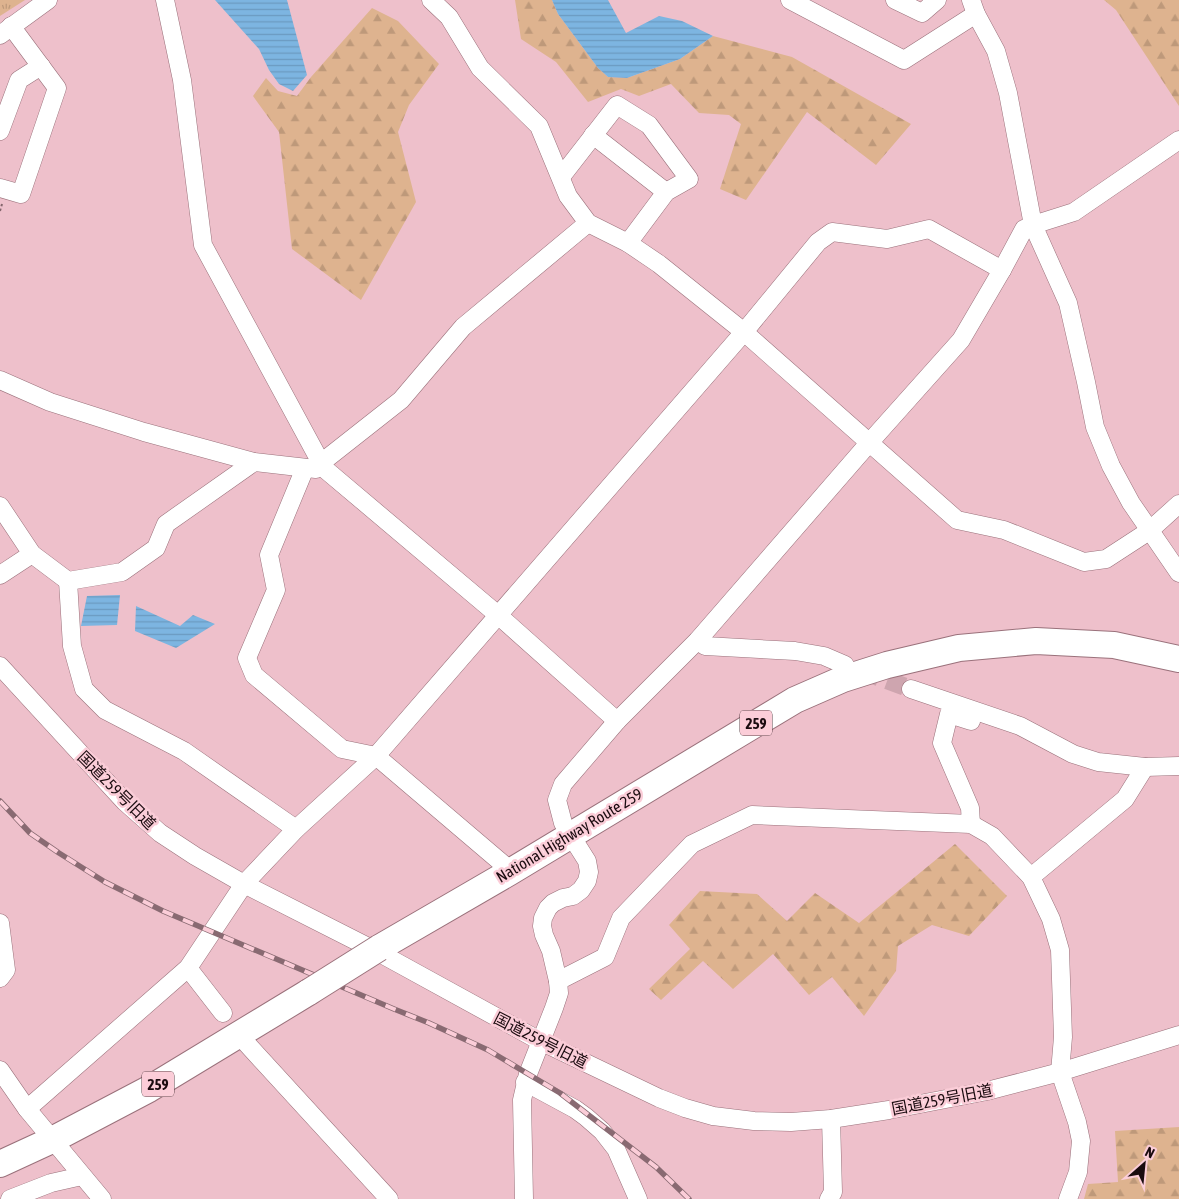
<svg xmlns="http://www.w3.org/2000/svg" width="1179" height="1199" viewBox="0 0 1179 1199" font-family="'Asap Condensed','Noto Sans JP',sans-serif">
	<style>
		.forest { fill: url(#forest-firs) }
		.park { fill: url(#park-tufts) }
		.water { fill: url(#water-rules) }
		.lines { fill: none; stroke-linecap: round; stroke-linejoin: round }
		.minor-tunnel { stroke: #cea5af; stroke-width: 18; stroke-dasharray: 18 9; stroke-linecap: butt }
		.minor-casing { stroke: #9a717b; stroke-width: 19 }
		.highway-casing { stroke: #9a717b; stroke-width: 28 }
		.path { stroke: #84666d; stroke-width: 2; stroke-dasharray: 2.5 2.5; stroke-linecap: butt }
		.minor { stroke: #fff; stroke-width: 18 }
		.highway { stroke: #fff; stroke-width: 26 }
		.rail-casing { stroke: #896a72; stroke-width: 5.5 }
		.rail { stroke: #fbcdd8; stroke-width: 4; stroke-dasharray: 11; stroke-linecap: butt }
		.highway-bridge-casing { stroke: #9a717b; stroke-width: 28; stroke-linecap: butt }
		.highway-bridge { stroke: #fff; stroke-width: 26 }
		.labels { text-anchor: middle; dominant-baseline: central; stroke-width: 5; stroke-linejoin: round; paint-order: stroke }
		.shield { fill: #fbcdd8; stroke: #5e454b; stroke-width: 1 }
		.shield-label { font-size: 15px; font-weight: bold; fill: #1a0b0f }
		.street-label { font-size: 16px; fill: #1a0b0f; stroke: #fbcdd8 }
	</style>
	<defs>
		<pattern id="forest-firs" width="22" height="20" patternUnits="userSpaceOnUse" patternTransform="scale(1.25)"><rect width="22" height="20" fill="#deb38f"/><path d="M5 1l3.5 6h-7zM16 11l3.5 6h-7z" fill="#be997a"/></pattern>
		<pattern id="park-tufts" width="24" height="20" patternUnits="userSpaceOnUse" patternTransform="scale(1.25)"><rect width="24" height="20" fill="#deb38f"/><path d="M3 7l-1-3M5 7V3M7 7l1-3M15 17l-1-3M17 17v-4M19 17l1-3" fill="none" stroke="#be997a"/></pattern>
		<pattern id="water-rules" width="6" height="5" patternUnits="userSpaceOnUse" patternTransform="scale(1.25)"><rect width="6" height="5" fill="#7db5e1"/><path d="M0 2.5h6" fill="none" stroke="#6b9ac0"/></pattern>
	</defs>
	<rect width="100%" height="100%" fill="#eec0cb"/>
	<g class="forest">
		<path d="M 515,0 L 552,0 L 558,14 L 598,68 L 608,77 L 627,78 L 680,59 L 713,36 L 792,57 L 911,124 L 876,165 L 807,112 L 746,200 L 720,189 L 741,124 L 729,115 L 699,113 L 671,84 L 639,96 L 621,89 L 588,102 L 556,62 L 521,39 Z"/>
		<path d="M 1104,0 L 1179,0 L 1179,106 L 1116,10 Z"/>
		<path d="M 372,8 L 398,21 L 439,64 L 409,105 L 398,132 L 416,202 L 361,300 L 292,249 L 279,132 L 253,96 L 266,78 L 278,91 L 297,96 L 311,77 Z"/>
		<path d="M 955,844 L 1007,896 L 969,936 L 932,925 L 898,946 L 896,971 L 864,1016 L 832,977 L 809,995 L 773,954 L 733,989 L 703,961 L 661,1000 L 649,989 L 690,949 L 669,925 L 700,891 L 757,894 L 787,921 L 815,893 L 859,923 Z"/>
		<path d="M 1179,1127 L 1179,1199 L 1084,1199 L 1088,1184 L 1118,1182 L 1115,1131 Z"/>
	</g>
	<path class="park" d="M 0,0 L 25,0 L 0,16 Z"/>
	<g class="water">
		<path d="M 215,0 L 287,0 L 307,75 L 293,91 L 279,84 L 269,70 L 259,49 Z"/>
		<path d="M 552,0 L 608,0 L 626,33 L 659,16 L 682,21 L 713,36 L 680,59 L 627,78 L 608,77 L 598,68 L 558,14 Z"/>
		<path d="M 120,595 L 117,625 L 81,626 L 87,596 Z"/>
		<path d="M 136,606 L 180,626 L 193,615 L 215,624 L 176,648 L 135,631 Z"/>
	</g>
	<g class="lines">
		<path class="minor-tunnel" d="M 862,671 L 911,689"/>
		<defs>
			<g id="minor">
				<path d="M 165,0 L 182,80 L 203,245 L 321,463 L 326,470 L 498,615 L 617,721"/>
				<path d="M 431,0 L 449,17 L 480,68 L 539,126 L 568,196 L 588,223 L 628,243 L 659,264 L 744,332 L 957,520 L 1004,530 L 1084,562 L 1106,559 L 1149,531 L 1179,504"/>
				<path d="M 790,0 L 904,60 L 976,14"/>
				<path d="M 895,0 L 922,13 L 937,0"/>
				<path d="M 971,0 L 976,14 L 996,51 L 1008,93 L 1033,225 L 1068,303 L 1086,382 L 1095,427 L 1111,466 L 1131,503 L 1179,573"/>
				<path d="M 0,35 L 48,0"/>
				<path d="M 0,131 L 19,80 L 41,66"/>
				<path d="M 593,135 L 666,192"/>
				<path d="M 561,177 L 617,105 L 649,125 L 689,179 L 666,192 L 628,243"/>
				<path d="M 0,188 L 21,194 L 57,88 L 11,26"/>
				<path d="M 0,380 L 50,402 L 144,432 L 254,462 L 316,469"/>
				<path d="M 321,463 L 401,400 L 463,327 L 588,223"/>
				<path d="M 305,468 L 269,555 L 276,590 L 247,658 L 254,675 L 342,749 L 376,756 L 503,864 L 510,872"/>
				<path d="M 0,506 L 32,554 L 68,581 L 122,572 L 156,548 L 166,524 L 254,462"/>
				<path d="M 0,575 L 32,554"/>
				<path d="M 68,581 L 72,646 L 84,689 L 105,710 L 184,751 L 296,829"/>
				<path d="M 698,640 L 705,646 L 795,651 L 824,656 L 845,665"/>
				<path d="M 0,666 L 125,802 L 160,833 L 195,856 L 244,884 L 376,951 L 540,1041 L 659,1098 L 685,1108 L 713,1116 L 754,1121 L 791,1122 L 831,1119 L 889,1110 L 987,1091 L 1060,1072 L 1179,1035"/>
				<path d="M 911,689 L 1020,726 L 1073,754 L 1098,762 L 1145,767 L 1179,766"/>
				<path d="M 971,824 L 970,808 L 942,743 L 949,714 L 971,721"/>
				<path d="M 1031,877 L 1125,799 L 1145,767"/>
				<path d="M 0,923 L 6,970 L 0,978"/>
				<path d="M 188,968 L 223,1013"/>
				<path d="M 558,981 L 605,957 L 621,918 L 692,844 L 752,815 L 971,824 L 992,836 L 1031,877 L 1051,919 L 1060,950 L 1063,1037 L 1060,1072 L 1077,1122 L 1081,1141 L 1078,1172 L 1068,1199"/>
				<path d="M 247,1044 L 389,1199"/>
				<path d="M 0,1070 L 27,1109"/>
				<path d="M 525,1082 L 575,1109 L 586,1117 L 602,1131 L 616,1149 L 638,1199"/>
				<path d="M 10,1199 L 51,1183 L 82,1176"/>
				<path d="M 102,1199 L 27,1109 L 188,968 L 244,884 L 296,829 L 376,756 L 744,332 L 818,242 L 832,232 L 887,239 L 929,229 L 1002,270"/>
				<path d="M 524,1199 L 522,1100 L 528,1074 L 554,1008 L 559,993 L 558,981 L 551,951 L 544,935 L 542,926 L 543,918 L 548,908 L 553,903 L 563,898 L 573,896 L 581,890 L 587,881 L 589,872 L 587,861 L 563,823 L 557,800 L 563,784 L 617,721 L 698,640 L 869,443 L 961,340 L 1002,270 L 1024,229 L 1033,225 L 1074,212 L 1179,140"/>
				<path d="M 829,1199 L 833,1192 L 831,1119"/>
			</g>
			<g id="highway">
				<path d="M 379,948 L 510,872 L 795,700 L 843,679 L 887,665 L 959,648 L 1036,641 L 1114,645 L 1179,659"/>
				<path d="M 0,1164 L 52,1140 L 149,1089 L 309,992"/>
			</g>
		</defs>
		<use href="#minor" class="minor-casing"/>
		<use href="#highway" class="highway-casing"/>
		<path class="path" d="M 0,211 L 2,204"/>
		<use href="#minor" class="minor"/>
		<use href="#highway" class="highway"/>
		<defs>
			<path id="rail" d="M 0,801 L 30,833 L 59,853 L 105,882 L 163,911 L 394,1009 L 429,1023 L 488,1050 L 560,1093 L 656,1167 L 689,1199"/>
		</defs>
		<use href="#rail" class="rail-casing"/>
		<use href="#rail" class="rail"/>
		<defs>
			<path id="highway-bridge" d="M 309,992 L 379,948"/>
		</defs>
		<use href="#highway-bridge" class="highway-bridge-casing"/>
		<use href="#highway-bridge" class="highway-bridge"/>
	</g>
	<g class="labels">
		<g class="shield">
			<rect x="740" y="710.5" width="32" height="25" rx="4"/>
			<rect x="142" y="1071.5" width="32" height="25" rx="4"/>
		</g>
		<g class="shield-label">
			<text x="756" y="723">259</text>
			<text x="158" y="1084">259</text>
		</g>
		<g class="street-label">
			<text transform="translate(117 790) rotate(45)">国道259号旧道</text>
			<text transform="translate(569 835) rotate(-31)">National Highway Route 259</text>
			<text transform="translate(541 1040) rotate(27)">国道259号旧道</text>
			<text transform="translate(942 1099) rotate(-11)">国道259号旧道</text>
		</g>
	</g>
	<g transform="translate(1144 1164) rotate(27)" stroke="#fbcdd8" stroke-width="4" paint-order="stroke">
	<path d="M0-4L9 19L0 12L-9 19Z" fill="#1a0b0f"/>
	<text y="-8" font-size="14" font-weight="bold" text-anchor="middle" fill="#1a0b0f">N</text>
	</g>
</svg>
